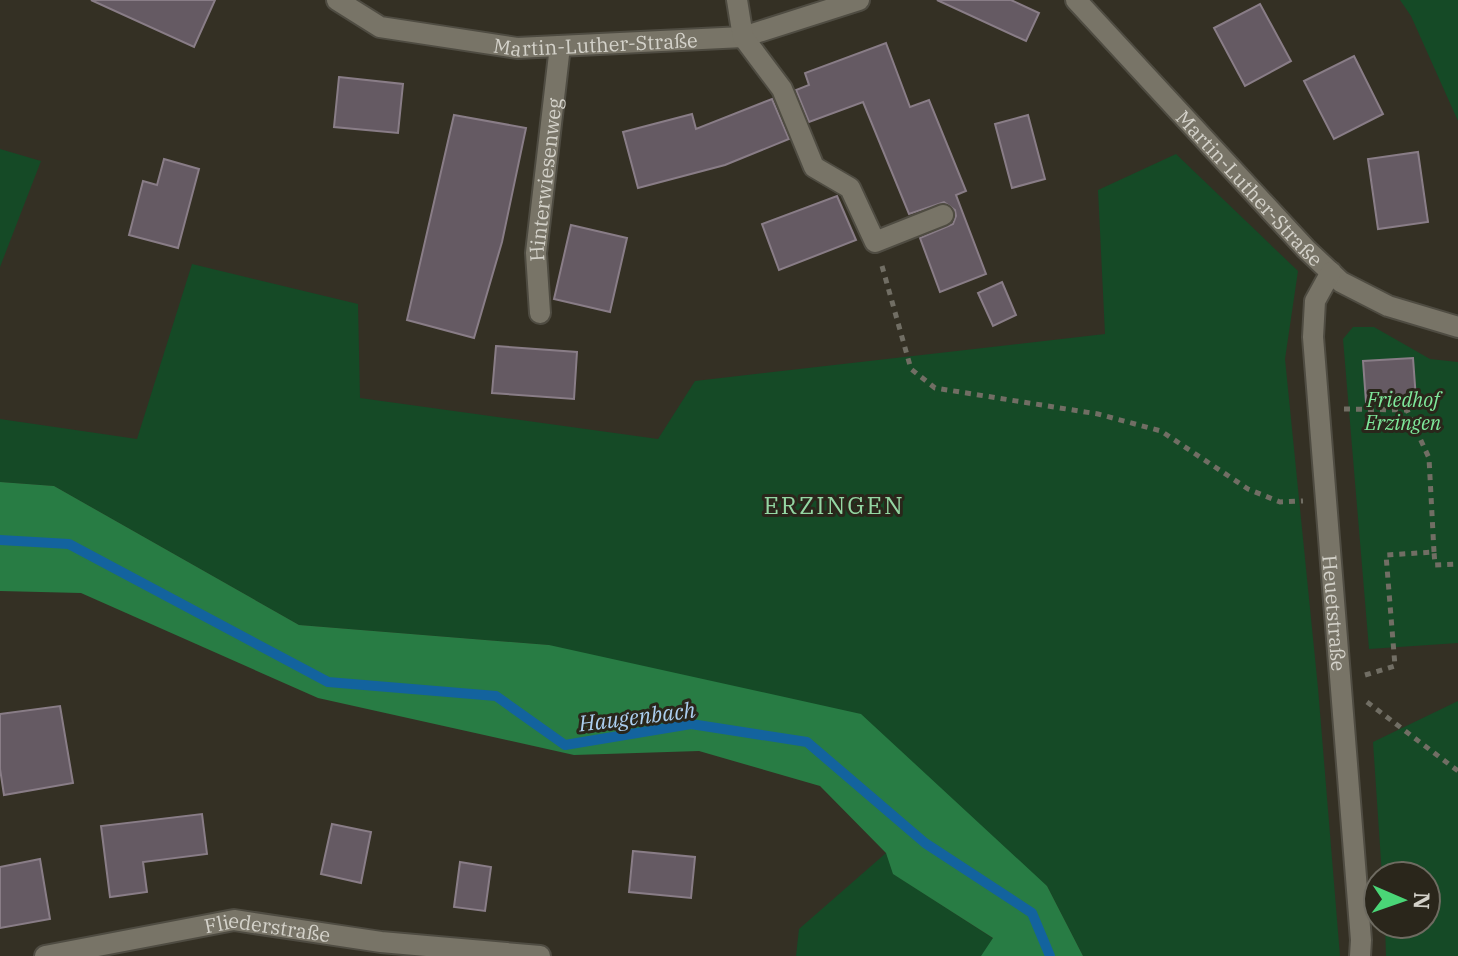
<svg xmlns="http://www.w3.org/2000/svg" width="1458" height="956" viewBox="0 0 1458 956" font-family="'IBM Plex Serif',serif">
	<style>
		.green { fill: #154a26 }
		.forest { fill: #287c44 }
		.lines { fill: none; stroke-linecap: round; stroke-linejoin: round }
		.stream { stroke: #13639e; stroke-width: 10 }
		.building { fill: #655a63; stroke: #897d87; stroke-width: 2 }
		.minor-casing { stroke: #4f4c42; stroke-width: 24 }
		.path { stroke: #716e64; stroke-width: 5; stroke-dasharray: 6 6; stroke-linecap: butt }
		.minor { stroke: #787467; stroke-width: 20 }
		.labels { text-anchor: middle; dominant-baseline: central; stroke-width: 6; stroke-linejoin: round; paint-order: stroke }
		.street-label { font-size: 20px; fill: #d4d2ca; stroke: #2a261b }
		.park-label { font-size: 20px; font-style: italic; fill: #7ee89a; stroke: #2a261b }
		.water-label { font-size: 22px; font-style: italic; fill: #accff0; stroke: #2a261b }
		.quarter-label { font-size: 24px; letter-spacing: 2px; fill: #94d7a3; stroke: #2a261b }
	</style>
	<rect width="100%" height="100%" fill="#343024"/>
	<g class="green">
		<path d="M 1400,0 L 1458,0 L 1458,121 L 1411,16 Z"/>
		<path d="M 0,149 L 41,161 L 0,267 Z"/>
		<path d="M 1176,154 L 1298,271 L 1285,359 L 1318,688 L 1340,956 L 1083,956 L 1047,886 L 549,645 L 299,625 L 54,486 L 0,482 L 0,419 L 137,439 L 192,264 L 358,304 L 360,398 L 658,439 L 695,381 L 1105,334 L 1098,190 Z"/>
		<path d="M 1353,327 L 1374,327 L 1430,359 L 1458,362 L 1458,643 L 1369,649 L 1343,339 Z"/>
		<path d="M 1458,701 L 1458,956 L 1386,956 L 1385,924 L 1426,924 L 1426,876 L 1382,876 L 1373,742 Z"/>
		<path d="M 886,853 L 894,874 L 994,939 L 981,956 L 796,956 L 799,929 Z"/>
	</g>
	<path class="forest" d="M 0,482 L 54,486 L 299,625 L 549,645 L 861,714 L 1047,886 L 1083,956 L 981,956 L 993,938 L 893,874 L 886,853 L 820,786 L 699,751 L 574,755 L 318,698 L 81,593 L 0,591 Z"/>
	<g class="lines">
		<path class="stream" d="M 0,540 L 69,544 L 328,682 L 496,696 L 565,745 L 691,724 L 807,742 L 925,843 L 1032,913 L 1050,956"/>
	</g>
	<g class="building">
		<path d="M 91,0 L 215,0 L 194,47 Z"/>
		<path d="M 937,0 L 1011,0 L 1039,13 L 1026,41 Z"/>
		<path d="M 1260,4 L 1291,61 L 1245,86 L 1214,28 Z"/>
		<path d="M 886,43 L 910,107 L 929,100 L 966,191 L 956,195 L 986,274 L 940,292 L 920,238 L 953,224 L 956,216 L 955,210 L 944,202 L 909,214 L 863,102 L 809,122 L 796,90 L 809,85 L 805,73 Z"/>
		<path d="M 1354,56 L 1383,114 L 1334,139 L 1304,81 Z"/>
		<path d="M 339,77 L 403,84 L 398,133 L 334,127 Z"/>
		<path d="M 772,99 L 789,139 L 725,165 L 638,188 L 623,132 L 692,114 L 696,129 Z"/>
		<path d="M 454,115 L 526,128 L 502,242 L 474,338 L 407,320 Z"/>
		<path d="M 1028,115 L 1045,179 L 1012,188 L 995,124 Z"/>
		<path d="M 1418,152 L 1428,222 L 1378,229 L 1368,159 Z"/>
		<path d="M 164,159 L 199,169 L 178,248 L 129,235 L 143,181 L 157,185 Z"/>
		<path d="M 837,196 L 856,240 L 779,270 L 762,224 Z"/>
		<path d="M 571,225 L 627,238 L 610,312 L 554,299 Z"/>
		<path d="M 1002,282 L 1016,315 L 993,326 L 978,293 Z"/>
		<path d="M 496,346 L 577,352 L 574,399 L 492,393 Z"/>
		<path d="M 1413,358 L 1416,399 L 1366,402 L 1363,361 Z"/>
		<path d="M 60,706 L 73,783 L 4,795 L 0,769 L 0,714 Z"/>
		<path d="M 202,814 L 207,854 L 143,862 L 147,892 L 110,897 L 101,826 Z"/>
		<path d="M 332,824 L 371,832 L 361,883 L 321,874 Z"/>
		<path d="M 633,851 L 695,857 L 691,898 L 629,892 Z"/>
		<path d="M 40,859 L 50,919 L 0,928 L 0,867 Z"/>
		<path d="M 460,862 L 491,867 L 485,911 L 454,907 Z"/>
	</g>
	<g class="lines">
		<defs>
			<g id="minor">
				<path id="s1" d="M 337,0 L 380,27 L 517,48 L 743,37 L 859,0"/>
				<path d="M 737,0 L 743,37 L 782,89 L 814,167 L 850,188 L 875,242 L 943,215"/>
				<path id="s2" d="M 1076,0 L 1306,249 L 1341,282 L 1388,306 L 1458,327"/>
				<path id="s3" d="M 1331,272 L 1315,301 L 1313,337 L 1361,940 L 1360,956"/>
				<path id="s4" d="M 540,313 L 536,253 L 560,46"/>
				<path id="s5" d="M 45,956 L 234,920 L 381,942 L 540,956"/>
			</g>
		</defs>
		<use href="#minor" class="minor-casing"/>
		<g class="path">
			<path d="M 882,266 L 911,369 L 935,388 L 1098,414 L 1161,431 L 1248,489 L 1280,502 L 1303,501"/>
			<path d="M 1344,409 L 1407,410 L 1429,458 L 1434,552"/>
			<path d="M 1365,675 L 1395,666 L 1386,555 L 1434,552 L 1435,565 L 1458,564"/>
			<path d="M 1367,702 L 1458,771"/>
		</g>
		<use href="#minor" class="minor"/>
	</g>
	<g class="labels">
		<g class="street-label">
			<text stroke="none"><textPath href="#s1" startOffset="268">Martin-Luther-Straße</textPath></text>
			<text stroke="none"><textPath href="#s4" startOffset="134">Hinterwiesenweg</textPath></text>
			<text stroke="none"><textPath href="#s2" startOffset="256">Martin-Luther-Straße</textPath></text>
			<text stroke="none"><textPath href="#s3" startOffset="346">Heuetstraße</textPath></text>
			<text stroke="none"><textPath href="#s5" startOffset="226">Fliederstraße</textPath></text>
		</g>
		<g class="park-label">
			<text x="1403" y="399">Friedhof<tspan x="1403" dy="23">Erzingen</tspan></text>
		</g>
		<g class="water-label">
			<text transform="translate(637 716) rotate(-7)">Haugenbach</text>
		</g>
		<g class="quarter-label">
			<text x="834" y="505">ERZINGEN</text>
		</g>
	</g>
	<g transform="translate(1402 900) rotate(92)"><circle r="38" fill="#2a261b" stroke="#6e6b61" stroke-width="2"/>
	<path d="M0-6L14 30L0 20L-14 30Z" fill="#4ad677"/>
	<text y="-12" font-size="22" font-weight="bold" text-anchor="middle" fill="#d4d2ca">N</text>
	</g>
</svg>
